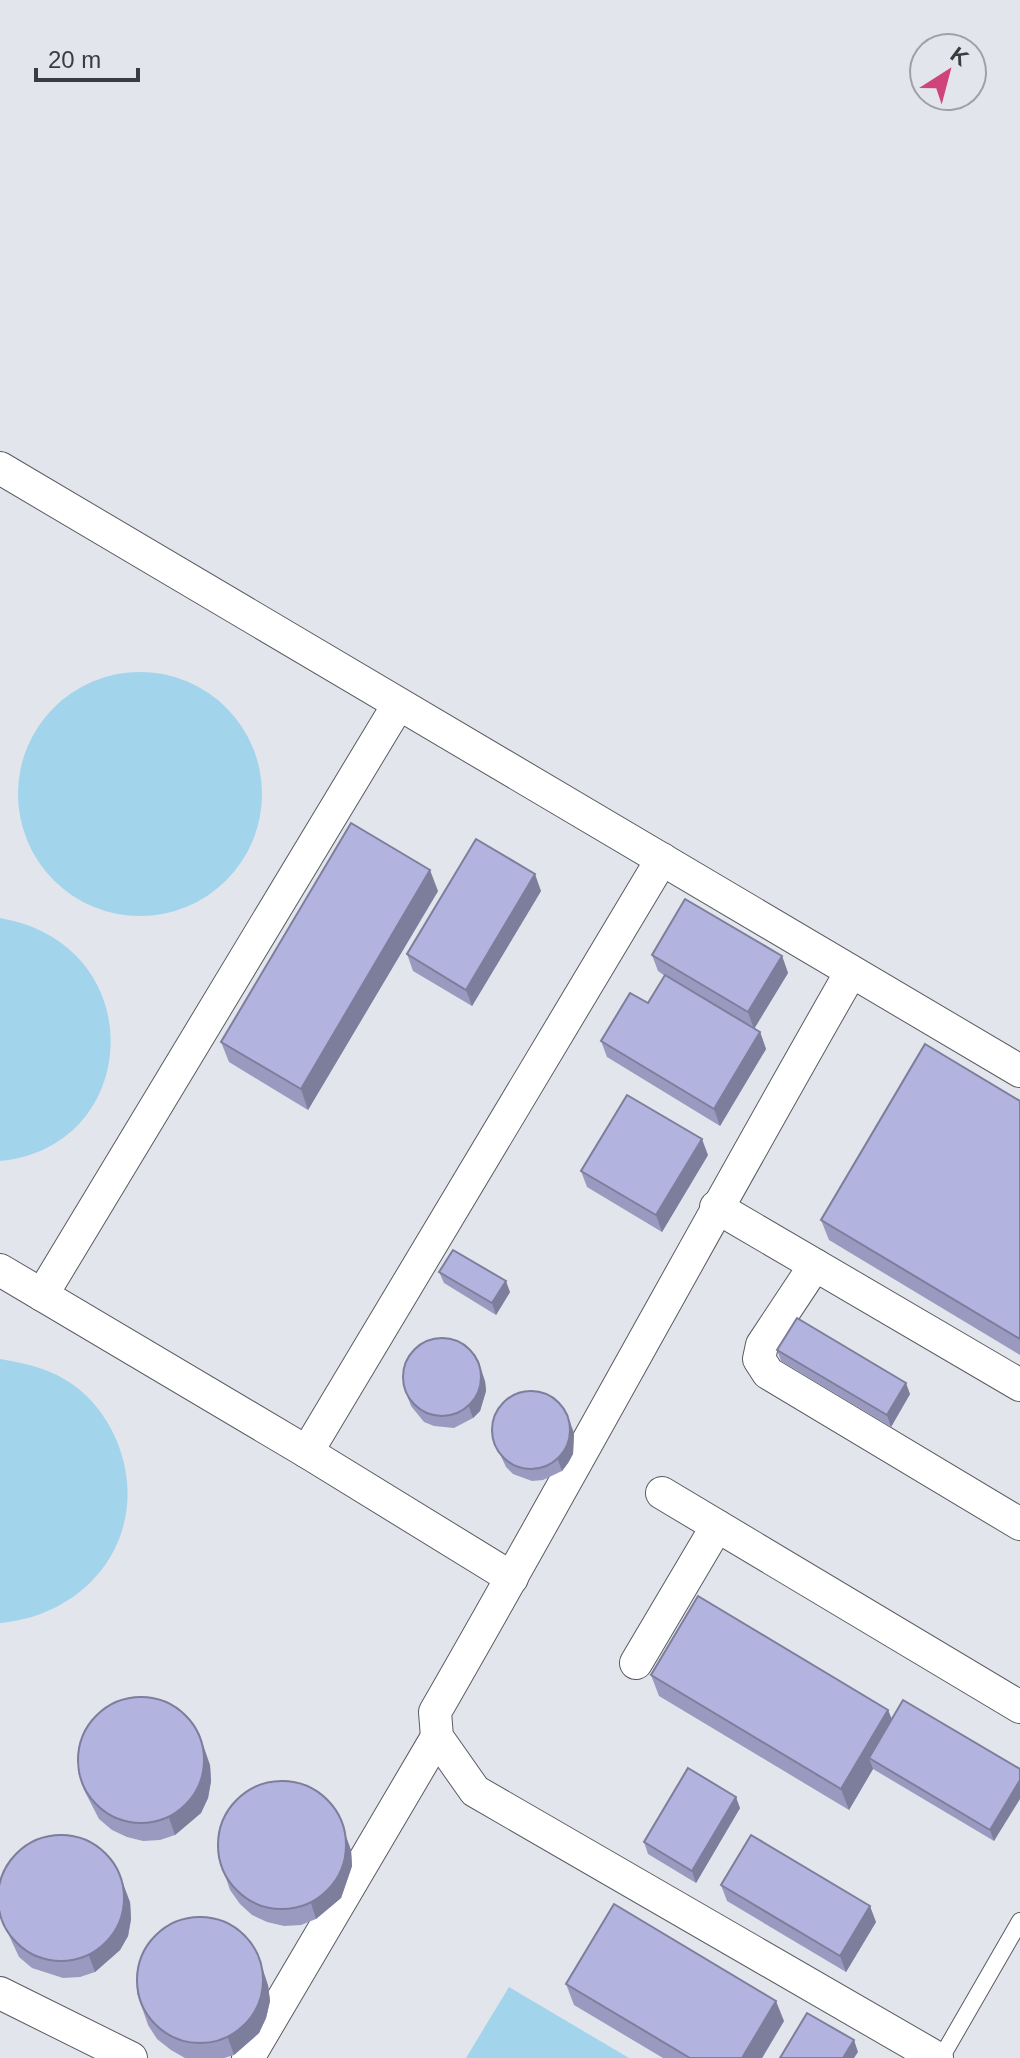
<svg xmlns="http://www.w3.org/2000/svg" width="1020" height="2058" viewBox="0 0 1020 2058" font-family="Arial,sans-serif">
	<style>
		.water { fill: #a2d4ec }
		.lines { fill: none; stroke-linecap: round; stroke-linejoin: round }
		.lane-casing { stroke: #595c62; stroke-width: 18 }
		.street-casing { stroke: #595c62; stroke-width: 34 }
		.lane { stroke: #fff; stroke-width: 16 }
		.street { stroke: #fff; stroke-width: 32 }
		.wall { fill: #9a9ac0 }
		.shaded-wall { fill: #7d7d9c }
		.building { fill: #b3b3df; stroke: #7d7d9c; stroke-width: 2 }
	</style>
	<rect width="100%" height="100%" fill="#e2e5ec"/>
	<g class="water">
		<circle cx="140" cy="794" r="122"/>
		<path d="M 0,918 C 152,944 143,1147 0,1161 Z"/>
		<path d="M 0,1359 C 23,1363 44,1367 64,1379 C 89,1393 108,1418 118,1444 C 152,1533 91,1615 0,1623 Z"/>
		<path d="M 509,1987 L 629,2058 L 466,2058 Z"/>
	</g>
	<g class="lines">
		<defs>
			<path id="lane" d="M 941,2058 L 1020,1921"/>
			<g id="street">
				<path d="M 0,468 L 1020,1071"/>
				<path d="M 851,972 C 710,1218 576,1467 435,1712 L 437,1737 L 475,1791 L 937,2058"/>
				<path d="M 716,1207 L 1020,1385"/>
				<path d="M 815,1265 L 762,1345 L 759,1359 L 768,1373 L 1020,1524"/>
				<path d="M 0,1270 L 307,1452 L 512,1578"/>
				<path d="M 42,1295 L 398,705"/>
				<path d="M 307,1452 L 662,859"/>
				<path d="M 662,1493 L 1020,1707"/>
				<path d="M 636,1663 L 717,1526"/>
				<path d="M 0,1993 L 131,2058"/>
				<path d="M 248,2058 L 437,1737"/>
			</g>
		</defs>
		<use href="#lane" class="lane-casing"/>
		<use href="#street" class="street-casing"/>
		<use href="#lane" class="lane"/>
		<use href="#street" class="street"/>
	</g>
	<g class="wall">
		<path d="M 438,891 L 308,1110 L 229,1062 L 221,1042 Z"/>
		<path d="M 541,891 L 472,1006 L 413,971 L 407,954 Z"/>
		<path d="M 652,955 L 782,956 L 788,973 L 754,1029 L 760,1032 L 766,1049 L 720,1126 L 607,1057 L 601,1041 L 648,1003 L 665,976 L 658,971 Z"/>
		<path d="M 1020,1101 L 1020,1355 L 829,1240 L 821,1220 Z"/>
		<path d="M 708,1155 L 662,1232 L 587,1187 L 581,1171 Z"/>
		<path d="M 439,1272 L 510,1292 L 496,1315 L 444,1283 Z"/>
		<path d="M 777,1350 L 910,1394 L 891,1427 L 781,1361 Z"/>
		<path d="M 485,1381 L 486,1391 L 480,1411 L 473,1418 L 454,1428 L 434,1426 L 424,1422 L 411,1406 L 407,1395 Z"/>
		<path d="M 574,1433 L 573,1454 L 568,1463 L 562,1471 L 543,1480 L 532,1481 L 513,1474 L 506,1467 L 492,1437 Z"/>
		<path d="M 651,1675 L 888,1710 L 892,1719 L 1020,1769 L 994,1841 L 873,1769 L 849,1810 L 659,1696 Z"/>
		<path d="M 210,1765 L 211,1781 L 208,1798 L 201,1813 L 175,1835 L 160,1840 L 143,1841 L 127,1837 L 112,1830 L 99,1819 L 84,1790 L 78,1773 Z"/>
		<path d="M 740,1808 L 696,1883 L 648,1854 L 644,1842 Z"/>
		<path d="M 351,1850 L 352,1866 L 341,1898 L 316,1919 L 301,1925 L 284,1926 L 267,1922 L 252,1915 L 240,1904 L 230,1890 L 219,1858 Z"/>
		<path d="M 0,1879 L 130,1902 L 131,1919 L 128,1936 L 120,1950 L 95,1972 L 80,1977 L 63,1978 L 32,1968 L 19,1957 L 0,1916 Z"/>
		<path d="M 721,1885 L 876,1922 L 846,1972 L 727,1901 Z"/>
		<path d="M 566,1984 L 784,2021 L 762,2058 L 663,2058 L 574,2005 Z"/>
		<path d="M 268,1985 L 270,2001 L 266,2018 L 259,2033 L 234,2055 L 224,2058 L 185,2058 L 171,2050 L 157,2039 L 148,2025 L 137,1993 Z"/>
	</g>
	<g class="shaded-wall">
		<path d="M 430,870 L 438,891 L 308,1110 L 301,1089 Z"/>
		<path d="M 535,874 L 541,891 L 472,1006 L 466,990 Z"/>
		<path d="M 782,956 L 788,973 L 754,1029 L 748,1012 Z"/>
		<path d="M 760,1032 L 766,1049 L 720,1126 L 714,1109 Z"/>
		<path d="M 702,1139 L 708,1155 L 662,1232 L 656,1215 Z"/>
		<path d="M 506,1281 L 510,1292 L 496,1315 L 492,1303 Z"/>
		<path d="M 478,1360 L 485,1381 L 486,1391 L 480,1411 L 473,1418 L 469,1407 Z"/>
		<path d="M 906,1383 L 910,1394 L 891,1427 L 887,1415 Z"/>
		<path d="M 570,1422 L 574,1433 L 573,1454 L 568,1463 L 562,1471 L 558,1460 Z"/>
		<path d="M 888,1710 L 896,1731 L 869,1758 L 873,1769 L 849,1810 L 841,1789 Z"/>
		<path d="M 199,1733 L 210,1765 L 211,1781 L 208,1798 L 201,1813 L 175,1835 L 169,1818 Z"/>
		<path d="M 1020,1780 L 1020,1799 L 994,1841 L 990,1830 Z"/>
		<path d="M 736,1797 L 740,1808 L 696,1883 L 692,1871 Z"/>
		<path d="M 339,1817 L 351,1850 L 352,1866 L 341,1898 L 316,1919 L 311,1903 Z"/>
		<path d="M 118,1870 L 130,1902 L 131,1919 L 128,1936 L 120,1950 L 95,1972 L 89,1956 Z"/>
		<path d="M 870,1906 L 876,1922 L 846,1972 L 840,1956 Z"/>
		<path d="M 257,1952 L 268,1985 L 270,2001 L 266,2018 L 259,2033 L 234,2055 L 228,2038 Z"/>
		<path d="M 776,2001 L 784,2021 L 762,2058 L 742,2058 Z"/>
		<path d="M 854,2040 L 858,2052 L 854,2058 L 843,2058 Z"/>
	</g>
	<g class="building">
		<path d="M 351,823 L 430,870 L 301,1089 L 221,1042 Z"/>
		<path d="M 476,839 L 535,874 L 466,990 L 407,954 Z"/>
		<path d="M 685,899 L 782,956 L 748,1012 L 652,955 Z"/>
		<path d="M 665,975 L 760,1032 L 714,1109 L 601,1041 L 630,993 L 648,1003 Z"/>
		<path d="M 925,1044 L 1020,1101 L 1020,1339 L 821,1220 Z"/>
		<path d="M 627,1095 L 702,1139 L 656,1215 L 581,1171 Z"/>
		<path d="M 453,1250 L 506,1281 L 492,1303 L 439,1272 Z"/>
		<path d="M 797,1318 L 906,1383 L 887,1415 L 777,1350 Z"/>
		<circle cx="442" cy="1377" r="39"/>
		<circle cx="531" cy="1430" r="39"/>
		<path d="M 698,1596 L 888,1710 L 841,1789 L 651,1675 Z"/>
		<circle cx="141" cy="1760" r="63"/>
		<path d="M 903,1700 L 1020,1769 L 1020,1780 L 990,1830 L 869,1758 Z"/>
		<path d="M 688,1768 L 736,1797 L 692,1871 L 644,1842 Z"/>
		<circle cx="282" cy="1845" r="64"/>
		<circle cx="61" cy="1898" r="63"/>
		<path d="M 751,1835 L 870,1906 L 840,1956 L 721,1885 Z"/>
		<path d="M 614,1904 L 776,2001 L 742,2058 L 690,2058 L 566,1984 Z"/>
		<circle cx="200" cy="1980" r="63"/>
		<path d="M 807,2013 L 854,2040 L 843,2058 L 780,2058 Z"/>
	</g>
	<g transform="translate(948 72) rotate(36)"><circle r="38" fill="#e2e5ec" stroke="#9fa1a7" stroke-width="2"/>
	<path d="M0-6L14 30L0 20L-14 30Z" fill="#cf447a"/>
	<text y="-12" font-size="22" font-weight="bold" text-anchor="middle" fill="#3b3c3f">K</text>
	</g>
	<path d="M36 68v12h102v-12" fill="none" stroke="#3b3c3f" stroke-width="4"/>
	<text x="48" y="68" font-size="24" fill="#3b3c3f" stroke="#e2e5ec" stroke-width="6" paint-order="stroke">20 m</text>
</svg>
